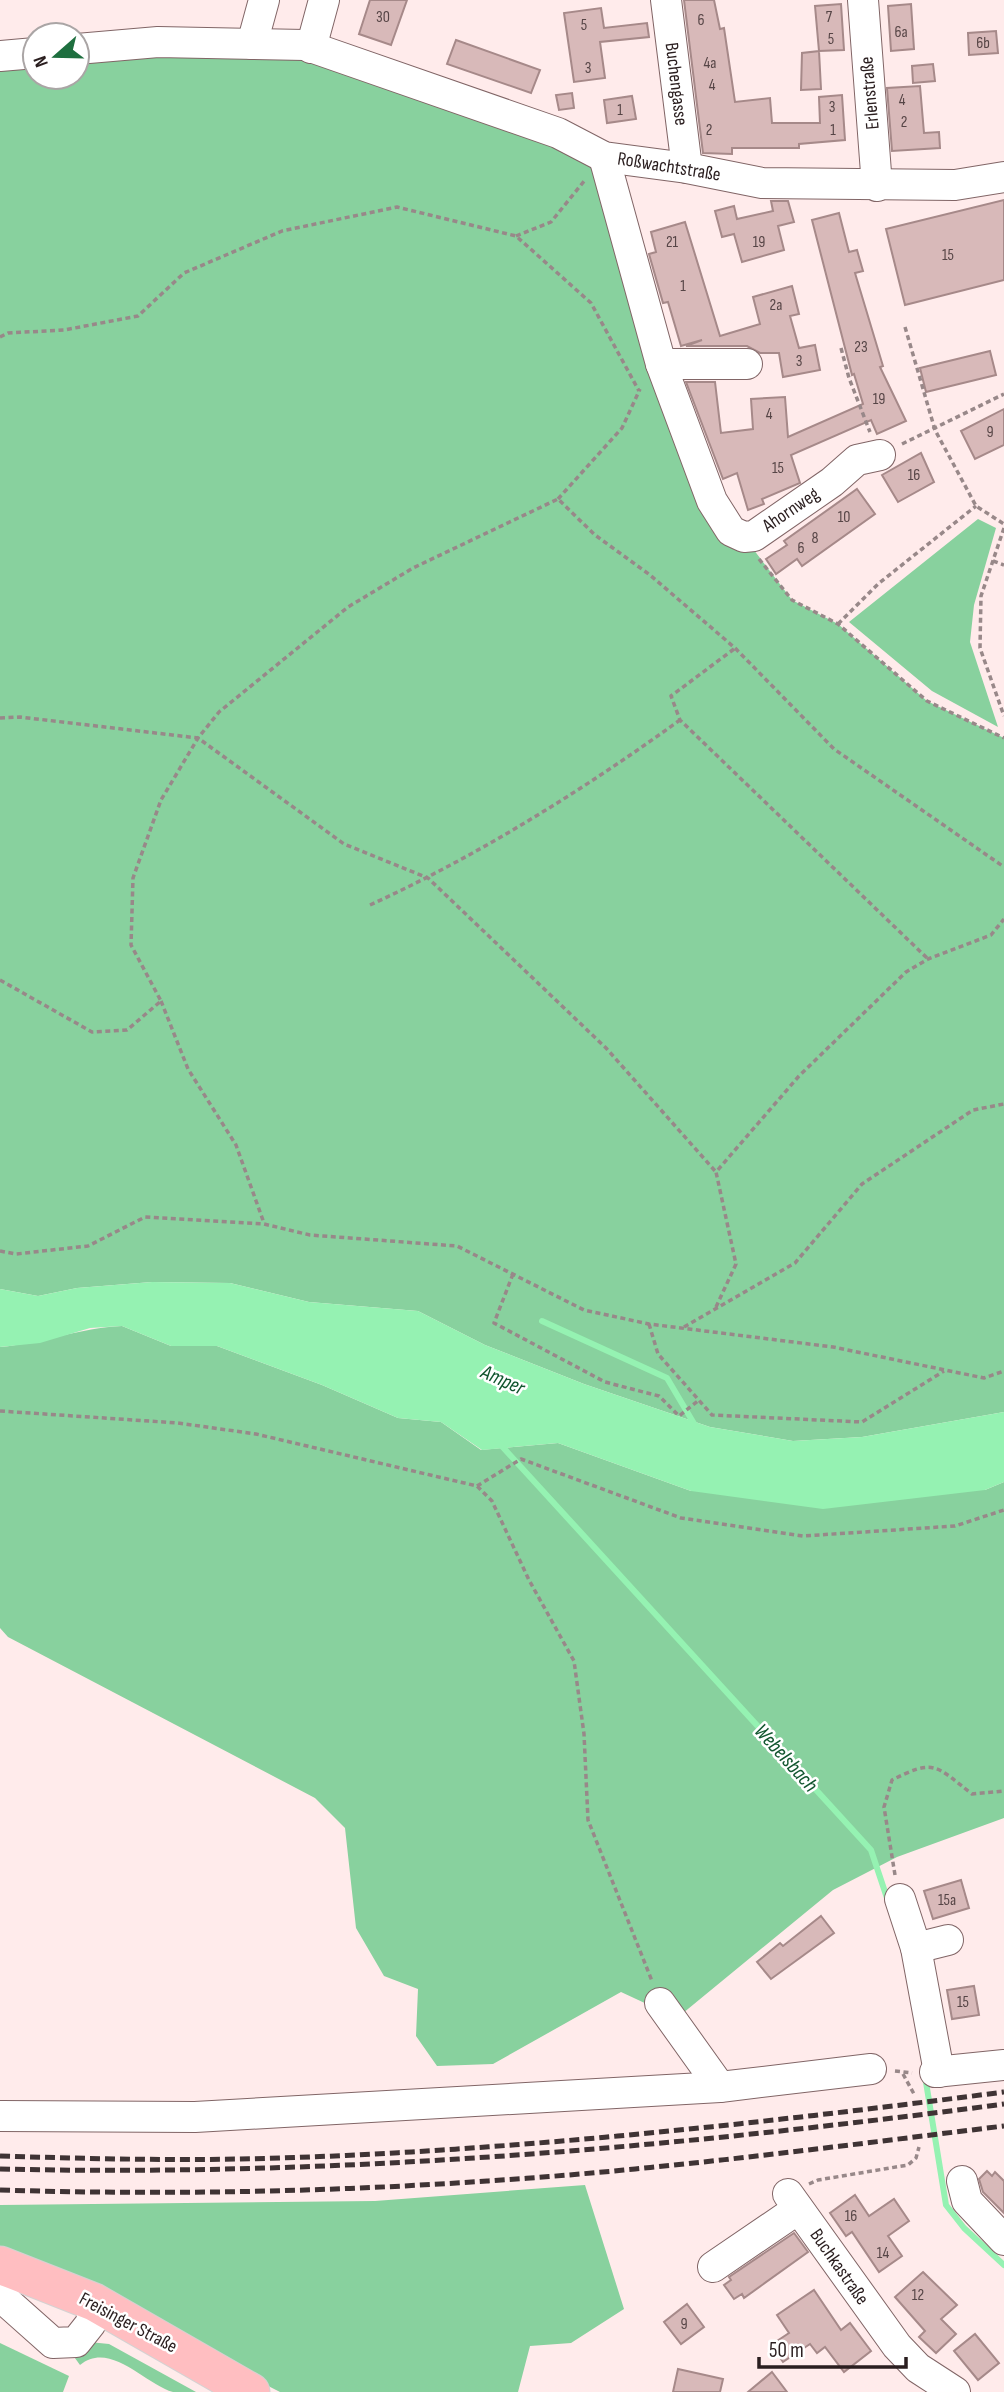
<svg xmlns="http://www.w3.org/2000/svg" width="1004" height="2392" viewBox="0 0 1004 2392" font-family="'Sofia Sans Condensed',sans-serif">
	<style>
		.green { fill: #88d19e }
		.water { fill: #95f2b2 }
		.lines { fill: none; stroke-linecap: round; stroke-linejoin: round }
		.stream { stroke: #95f2b2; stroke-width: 6 }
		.building { fill: #d8b9b9; stroke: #a68989; stroke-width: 2 }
		.minor-casing { stroke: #816566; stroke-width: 32 }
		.major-casing { stroke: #d4d2d2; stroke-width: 39 }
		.path { stroke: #988889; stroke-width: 3.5; stroke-dasharray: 5 3.5; stroke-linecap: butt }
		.minor { stroke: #fff; stroke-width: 30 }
		.major { stroke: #ffbec1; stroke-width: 37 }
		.rail { stroke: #3f3334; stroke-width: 5; stroke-dasharray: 10 5; stroke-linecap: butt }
		.labels { text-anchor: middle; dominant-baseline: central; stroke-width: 5; stroke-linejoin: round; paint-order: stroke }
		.number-label { font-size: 16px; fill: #564546 }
		.street-label { font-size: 19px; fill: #2a1e1f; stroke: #fff }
		.water-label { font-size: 21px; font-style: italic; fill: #12562f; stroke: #fff }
	</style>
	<rect width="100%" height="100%" fill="#ffebeb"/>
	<g class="green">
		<path d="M 305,45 L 604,157 L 661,364 L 744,537 L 792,600 L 838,624 L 927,701 L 1004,738 L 1004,1412 L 862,1437 L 793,1441 L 710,1427 L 584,1384 L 485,1345 L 418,1311 L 309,1302 L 230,1283 L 152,1282 L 77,1288 L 38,1296 L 0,1289 L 0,56 L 35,53 L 35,77 L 77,77 L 77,49 Z"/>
		<path d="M 978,519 L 996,528 L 974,605 L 970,642 L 998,727 L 932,691 L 849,622 Z"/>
		<path d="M 122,1326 L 171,1346 L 217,1346 L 322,1385 L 398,1418 L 441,1422 L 481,1450 L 558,1443 L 691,1491 L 985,1490 L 1004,1482 L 1004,1818 L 897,1857 L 833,1890 L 677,2018 L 621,1992 L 493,2064 L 437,2066 L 416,2036 L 418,1989 L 384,1976 L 356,1928 L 345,1828 L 315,1798 L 8,1637 L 0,1628 L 0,1347 C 43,1343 80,1328 122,1326 Z"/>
		<path d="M 585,2185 L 624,2309 L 571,2343 L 530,2346 L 518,2392 L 280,2392 L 0,2249 L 0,2205 L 375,2201 Z"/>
		<path d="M 89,2342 L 109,2344 L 196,2392 C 189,2392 179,2392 173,2392 C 145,2384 110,2340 80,2365 L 72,2354 Z"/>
		<path d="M 0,2343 L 69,2376 L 63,2392 L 0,2392 Z"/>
	</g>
	<path class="water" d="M 152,1282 L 230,1283 L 309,1302 L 418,1311 L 485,1345 L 584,1384 L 710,1427 L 793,1441 L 862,1437 L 1004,1412 L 1004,1482 L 985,1490 L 823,1509 L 691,1491 L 558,1443 L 482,1450 L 441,1422 L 398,1418 L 322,1385 L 217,1346 L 171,1346 L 122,1326 L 90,1328 L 40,1343 L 0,1347 L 0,1289 L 38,1296 L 77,1288 Z"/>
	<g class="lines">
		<g class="stream">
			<path d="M 542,1321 L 667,1378 L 696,1427"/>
			<path d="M 499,1443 L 871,1850 L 888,1901"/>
			<path d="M 925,2076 L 946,2205 L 964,2228 L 1004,2265"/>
		</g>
	</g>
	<g class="building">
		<path d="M 370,0 L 407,0 L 391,45 L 359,34 Z"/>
		<path d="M 684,0 L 714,0 L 720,29 L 724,28 L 735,102 L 770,98 L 772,123 L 820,123 L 819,97 L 842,95 L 845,140 L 799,144 L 799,148 L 732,148 L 732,154 L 703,153 Z"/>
		<path d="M 841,4 L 844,50 L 819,51 L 821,89 L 801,90 L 802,53 L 819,51 L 815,6 Z"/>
		<path d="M 911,4 L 914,49 L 891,51 L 888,6 Z"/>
		<path d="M 601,8 L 604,28 L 647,23 L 649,37 L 600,42 L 605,78 L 574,82 L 564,13 Z"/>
		<path d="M 996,31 L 998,53 L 969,55 L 968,33 Z"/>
		<path d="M 456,40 L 540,70 L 531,93 L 447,64 Z"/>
		<path d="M 933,64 L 935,81 L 913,83 L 912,66 Z"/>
		<path d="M 920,86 L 924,133 L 939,132 L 940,148 L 892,151 L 887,88 Z"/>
		<path d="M 572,93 L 574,108 L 559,110 L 556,95 Z"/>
		<path d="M 632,96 L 636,119 L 607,123 L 604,100 Z"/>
		<path d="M 1004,200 L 1004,280 L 905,305 L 886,229 Z"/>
		<path d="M 771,201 L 788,201 L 794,222 L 778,226 L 784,250 L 742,262 L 734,234 L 722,237 L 715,211 L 734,206 L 737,219 L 773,211 Z"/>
		<path d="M 839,213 L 849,252 L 857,250 L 863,271 L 855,273 L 883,366 L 880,367 L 906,421 L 877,434 L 871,420 L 791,455 L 800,483 L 762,499 L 764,504 L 748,510 L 737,473 L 723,479 L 686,382 L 715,382 L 721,433 L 753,429 L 751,399 L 785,397 L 788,437 L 863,404 L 854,374 L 852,375 L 812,220 Z"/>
		<path d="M 685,222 L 720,336 L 760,324 L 753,297 L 792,286 L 799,314 L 790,316 L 799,348 L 815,345 L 820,370 L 783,377 L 779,353 L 760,353 L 747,346 L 686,346 L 702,340 L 681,346 L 668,302 L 663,303 L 649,254 L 656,252 L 651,232 Z"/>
		<path d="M 990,351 L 996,375 L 926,392 L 920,368 Z"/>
		<path d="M 1004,409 L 1004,445 L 975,459 L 961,431 Z"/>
		<path d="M 921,453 L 934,482 L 898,502 L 882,475 Z"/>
		<path d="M 857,489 L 875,514 L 802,566 L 797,559 L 776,574 L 766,559 L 787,545 L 784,541 Z"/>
		<path d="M 961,1880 L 969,1908 L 933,1919 L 924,1891 Z"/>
		<path d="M 821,1916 L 834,1933 L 771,1979 L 757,1962 L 780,1943 L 783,1946 Z"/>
		<path d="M 974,1986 L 979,2015 L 952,2019 L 947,1990 Z"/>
		<path d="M 987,2171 L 992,2176 L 995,2172 L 1004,2181 L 1004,2213 L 983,2192 L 979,2179 Z"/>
		<path d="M 855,2195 L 869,2216 L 894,2199 L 909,2221 L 888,2236 L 902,2256 L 879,2272 L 852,2232 L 846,2236 L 830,2213 Z"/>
		<path d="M 794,2233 L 808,2252 L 744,2298 L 742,2294 L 734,2299 L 724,2285 L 731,2280 L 729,2277 Z"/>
		<path d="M 923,2272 L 957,2305 L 941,2319 L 956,2334 L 936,2353 L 919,2337 L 925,2331 L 895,2297 Z"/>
		<path d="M 814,2290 L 841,2330 L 850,2323 L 871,2351 L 844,2372 L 825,2347 L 817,2353 L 810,2344 L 783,2362 L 771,2345 L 789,2333 L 777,2315 Z"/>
		<path d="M 687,2304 L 704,2327 L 681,2344 L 664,2322 Z"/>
		<path d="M 975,2334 L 999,2363 L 978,2380 L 954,2351 Z"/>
		<path d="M 678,2369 L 723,2379 L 720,2392 L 673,2392 Z"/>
		<path d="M 772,2372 L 787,2392 L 748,2392 Z"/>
	</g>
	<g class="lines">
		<defs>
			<g id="minor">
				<path d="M 666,0 L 687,168"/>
				<path d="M 863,0 L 877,186"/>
				<path d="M 252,44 L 264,0"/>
				<path d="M 311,48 L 324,0"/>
				<path d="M 77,49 L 158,42 L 305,45 L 558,133 L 604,157 L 687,168 L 762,183 L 955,185 L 1004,177"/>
				<path d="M 0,56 L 35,53"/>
				<path d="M 604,157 L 661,364 L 712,501 L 731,531 L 744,537 L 754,536 L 832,482 L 857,460 L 880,455"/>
				<path d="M 661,364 L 747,364"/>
				<path d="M 900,1899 L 916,1948 L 939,2072"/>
				<path d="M 916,1948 L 948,1940"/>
				<path d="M 660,2003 L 720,2087"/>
				<path d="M 935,2072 L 1004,2065"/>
				<path d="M 0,2116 L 195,2117 L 720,2087 L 871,2069"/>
				<path d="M 962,2181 L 967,2201 L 1004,2240"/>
				<path d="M 788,2194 L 897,2346 L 918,2368 L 955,2392"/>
				<path d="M 713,2267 L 798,2209"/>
				<path d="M 0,2300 L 8,2303 L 53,2343 L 76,2342 L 91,2323 L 94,2302"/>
			</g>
			<path id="major" d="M 0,2265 L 94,2302 L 251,2392"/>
		</defs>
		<use href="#minor" class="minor-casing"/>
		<use href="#major" class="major-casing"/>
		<g class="path">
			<path d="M 516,236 L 551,222 L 585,180"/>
			<path d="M 905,327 L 935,430 L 976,506 L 1004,524"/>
			<path d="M 0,337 L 8,333 L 64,330 L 138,316 L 184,273 L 282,231 L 397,207 L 516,236 L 591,303 L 639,391"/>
			<path d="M 841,348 L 849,378 L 870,432"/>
			<path d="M 902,444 L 1004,394"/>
			<path d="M 558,499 L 622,428 L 640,389"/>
			<path d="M 1004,528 L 981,596 L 980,648 L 1004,716"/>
			<path d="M 759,559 L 792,600 L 838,624 L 927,701 L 1004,738"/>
			<path d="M 993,561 L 1004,565"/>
			<path d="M 838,624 L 878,584 L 976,506"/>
			<path d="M 734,649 L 671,696 L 680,720 L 928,959"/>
			<path d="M 0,718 L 20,717 L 198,738 L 344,844 L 428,878 L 606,1048 L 716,1172"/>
			<path d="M 370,905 C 479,855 583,790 680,720"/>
			<path d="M 0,980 L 92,1032 L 127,1030 L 161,1001 L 131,945 L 133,878 L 161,800 L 198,738 L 219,712 L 348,607 L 413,568 L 558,499 L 595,535 L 650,575 L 735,648 L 834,749 L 1004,867"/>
			<path d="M 161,1001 L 188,1069 L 236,1145 L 264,1223"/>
			<path d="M 0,1251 L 16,1254 L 88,1246 L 145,1217 L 264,1224 L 310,1235 L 457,1246 L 584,1310 L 649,1324 L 833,1347 L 984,1378 L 1004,1371"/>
			<path d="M 513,1274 L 494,1323 L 605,1382 L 659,1396 L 679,1416 L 699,1400"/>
			<path d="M 716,1307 L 736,1264 L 716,1172 L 799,1076 L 906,972 L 928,959 L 991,935 L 1004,919"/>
			<path d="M 649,1324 L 658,1354 L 712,1415 L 862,1422 L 944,1371"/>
			<path d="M 684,1327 L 795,1263 L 862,1184 L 973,1110 L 1004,1104"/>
			<path d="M 0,1411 L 178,1423 L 256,1434 L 477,1486 L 492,1501 L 529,1580 L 574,1661 L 584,1734 L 588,1820 L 652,1981"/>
			<path d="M 477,1486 L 521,1459 L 681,1518 L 803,1536 L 955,1526 L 1004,1510"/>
			<path d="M 895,1875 L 884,1807 L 892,1780 C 935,1758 936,1766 972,1794 L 1004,1791"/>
			<path d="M 895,2071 L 912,2073"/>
			<path d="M 903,2074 L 914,2094"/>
			<path d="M 809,2184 L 818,2180 L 908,2165 L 916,2158 L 919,2147"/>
		</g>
		<use href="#minor" class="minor"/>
		<use href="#major" class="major"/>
		<g class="rail">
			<path d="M 0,2156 C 94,2159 187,2161 281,2158 C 523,2150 764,2123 1004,2092"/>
			<path d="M 0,2169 C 337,2177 670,2148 1004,2104"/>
			<path d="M 0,2190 C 163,2195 325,2192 487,2181 C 660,2170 832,2147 1004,2126"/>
		</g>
	</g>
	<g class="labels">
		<g class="number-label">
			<text x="383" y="17">30</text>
			<text x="829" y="17">7</text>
			<text x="701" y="20">6</text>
			<text x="584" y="25">5</text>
			<text x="901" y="32">6a</text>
			<text x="831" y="39">5</text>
			<text x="983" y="43">6b</text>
			<text x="710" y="63">4a</text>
			<text x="588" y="68">3</text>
			<text x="712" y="85">4</text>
			<text x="902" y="100">4</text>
			<text x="832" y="107">3</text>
			<text x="620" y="110">1</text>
			<text x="904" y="122">2</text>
			<text x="709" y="130">2</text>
			<text x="833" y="130">1</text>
			<text x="672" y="242">21</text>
			<text x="759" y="242">19</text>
			<text x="948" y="255">15</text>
			<text x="683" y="286">1</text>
			<text x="776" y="305">2a</text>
			<text x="861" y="347">23</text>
			<text x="799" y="361">3</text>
			<text x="879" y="399">19</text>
			<text x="769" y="414">4</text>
			<text x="990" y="432">9</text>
			<text x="778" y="468">15</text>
			<text x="914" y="475">16</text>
			<text x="844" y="517">10</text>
			<text x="815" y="538">8</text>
			<text x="801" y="548">6</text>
			<text x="947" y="1900">15a</text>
			<text x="963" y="2002">15</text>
			<text x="851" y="2216">16</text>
			<text x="883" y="2253">14</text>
			<text x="918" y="2295">12</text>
			<text x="684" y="2324">9</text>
		</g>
		<g class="street-label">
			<text transform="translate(676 84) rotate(83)">Buchengasse</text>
			<text transform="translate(870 93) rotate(-95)">Erlenstraße</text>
			<text transform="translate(669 167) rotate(9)">Roßwachtstraße</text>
			<text transform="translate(791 510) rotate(-34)">Ahornweg</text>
			<text transform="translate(839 2267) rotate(55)">Buchkastraße</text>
			<text transform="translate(128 2323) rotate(28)">Freisinger Straße</text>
		</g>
		<g class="water-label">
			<text transform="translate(503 1380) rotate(24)">Amper</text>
			<text transform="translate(786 1758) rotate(48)">Webelsbach</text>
		</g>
	</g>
	<g transform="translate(56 56) rotate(250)"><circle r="33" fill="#ffffff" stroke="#aaa5a5" stroke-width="2"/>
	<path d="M0-5L12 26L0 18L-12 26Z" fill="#1e6f3f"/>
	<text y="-10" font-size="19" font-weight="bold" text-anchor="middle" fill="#2a1e1f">N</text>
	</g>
	<path d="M759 2357v10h147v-10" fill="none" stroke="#2a1e1f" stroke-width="3.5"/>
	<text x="769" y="2357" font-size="21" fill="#2a1e1f" stroke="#ffffff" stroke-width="5" paint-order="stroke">50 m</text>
</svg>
